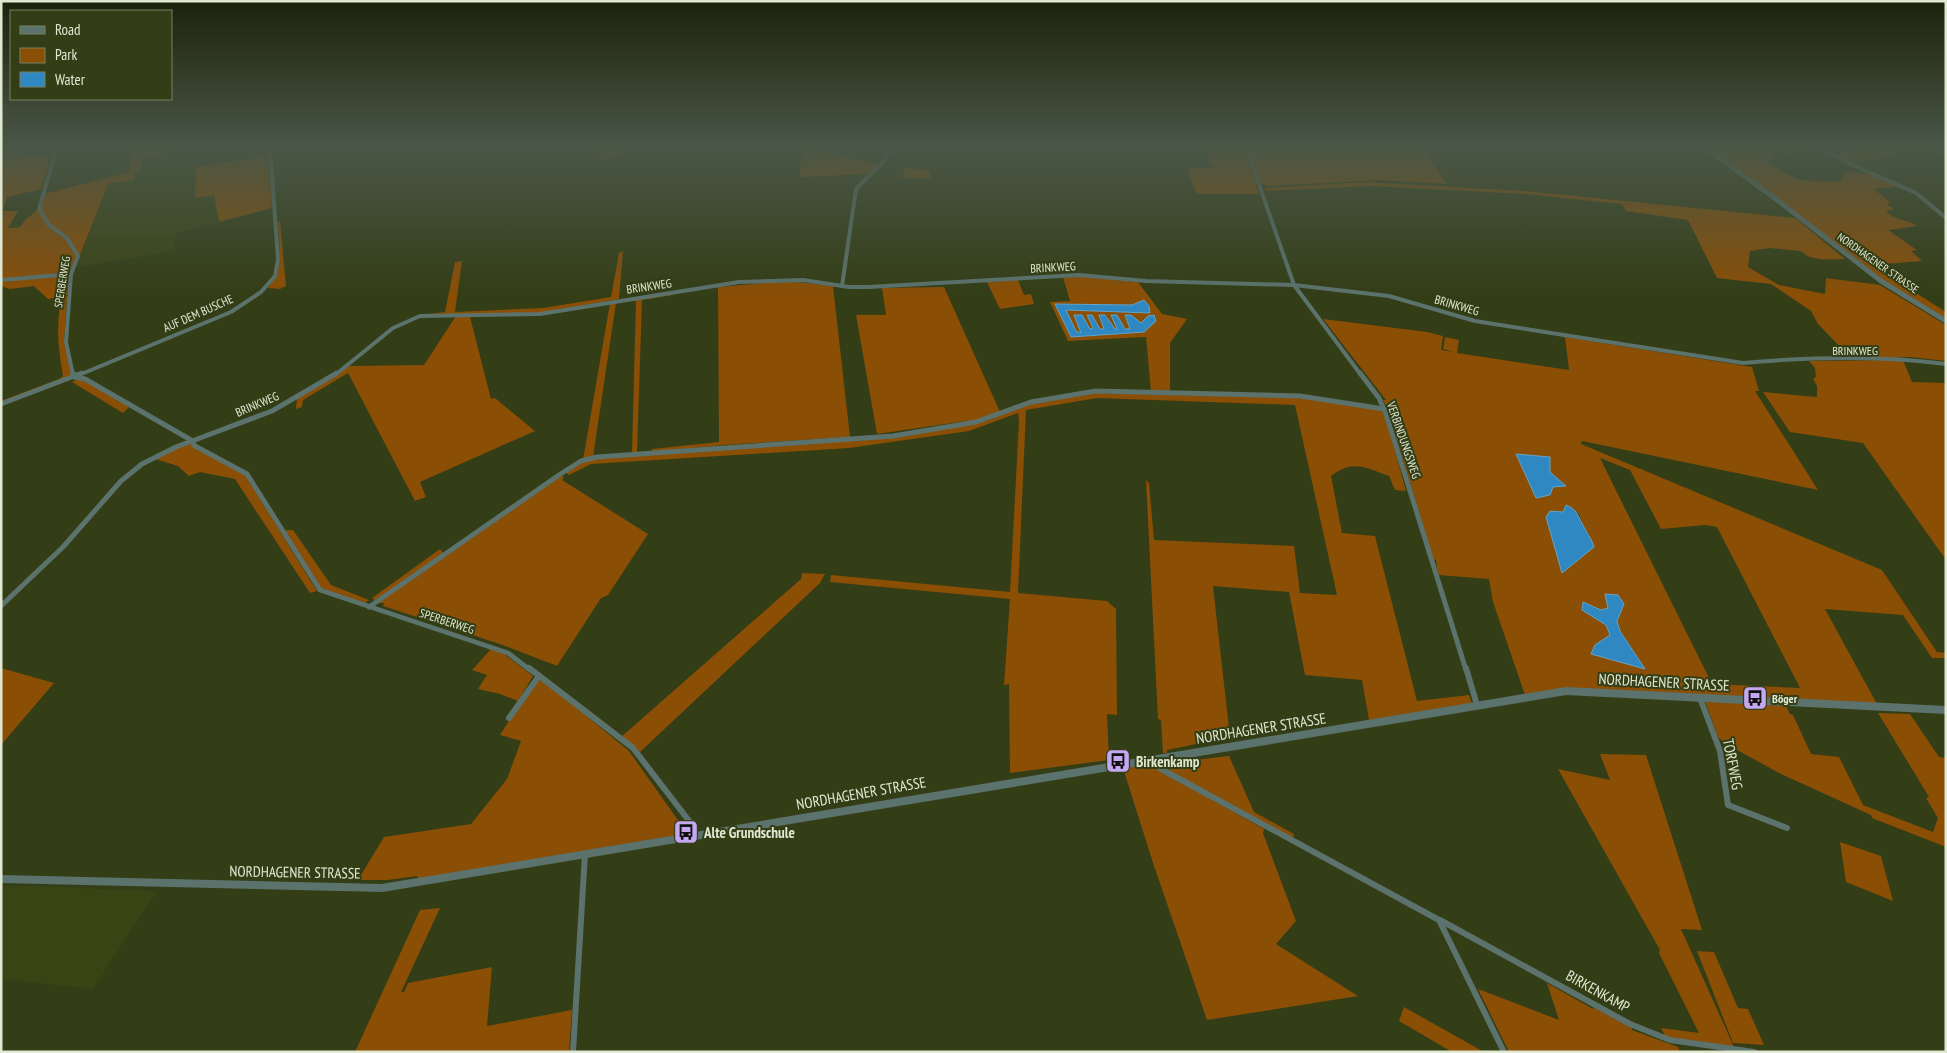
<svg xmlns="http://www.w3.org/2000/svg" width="1947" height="1053" viewBox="0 0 1947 1053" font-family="'PT Sans Narrow',sans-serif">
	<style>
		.built { fill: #394415 }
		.green { fill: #8a4e05; fill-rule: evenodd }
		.water { fill: #3088c2; stroke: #65a5c7 }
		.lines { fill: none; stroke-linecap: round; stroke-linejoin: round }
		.stream { stroke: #65a5c7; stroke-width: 1 }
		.minor-far2 { stroke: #5b726d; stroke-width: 4 }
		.minor-far1 { stroke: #5b726d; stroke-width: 5 }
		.minor { stroke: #5b726d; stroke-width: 6 }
		.tertiary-far1 { stroke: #5b726d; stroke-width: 5 }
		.tertiary { stroke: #5b726d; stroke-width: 8 }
		.labels { text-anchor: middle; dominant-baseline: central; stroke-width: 4; stroke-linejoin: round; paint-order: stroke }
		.far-street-label { font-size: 11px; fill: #e1e8d2; stroke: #333d16 }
		.street-label { font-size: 12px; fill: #e1e8d2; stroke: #333d16 }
		.poi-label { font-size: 12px; font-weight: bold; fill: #e1e8d2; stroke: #333d16; text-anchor: start }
		.near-street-label { font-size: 15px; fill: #e1e8d2; stroke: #333d16 }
		.near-poi-label { font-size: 15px; font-weight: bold; fill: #e1e8d2; stroke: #333d16; text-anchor: start }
	</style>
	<rect width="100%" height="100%" fill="#333d16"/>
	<g class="built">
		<path d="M 196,147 L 195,198 L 214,195 L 219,222 L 176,233 L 174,251 L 76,267 L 108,184 L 134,180 L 136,171 L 140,170 L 143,158 Z"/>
		<path d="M 1,886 L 28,886 L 157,891 L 93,989 L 1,979 Z"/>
	</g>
	<g class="green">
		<path d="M 133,147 L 195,147 L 144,158 L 140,170 L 136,171 L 134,180 L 108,184 L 80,255 L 77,256 L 69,272 L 1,279 L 1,159 L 51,156 L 41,189 L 7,197 L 3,211 L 18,211 L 8,228 L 20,227 C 32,210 39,216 44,194 L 129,172 Z"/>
		<path d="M 599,147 L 643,147 L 602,160 Z"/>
		<path d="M 804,147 L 878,164 L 868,174 L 800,177 L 801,160 Z"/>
		<path d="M 1204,147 L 1244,148 L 1259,194 L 1197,194 L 1190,179 L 1189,168 L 1213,168 Z"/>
		<path d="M 1297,147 L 1423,147 L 1447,184 L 1381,180 L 1267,186 L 1261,184 L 1248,150 Z"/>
		<path d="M 1706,147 L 1814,147 L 1787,155 L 1781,151 L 1768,154 L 1774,158 L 1767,162 L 1798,180 L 1840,182 L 1846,172 L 1871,174 L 1902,186 L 1874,189 L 1891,203 L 1887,203 L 1894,210 L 1886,211 C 1895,221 1907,219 1917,226 L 1888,230 L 1917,250 L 1911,251 L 1922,261 L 1872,265 L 1946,312 L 1946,319 L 1888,284 Z"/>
		<path d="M 1863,147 L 1946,147 L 1946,156 L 1937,151 L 1891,152 L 1895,156 L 1851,163 L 1834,155 Z"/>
		<path d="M 266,156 L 268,157 L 272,208 L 219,222 L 214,195 L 195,198 L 196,167 Z"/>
		<path d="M 905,168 L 929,170 L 931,179 L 902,178 Z"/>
		<path d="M 1365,182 L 1526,191 L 1795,218 L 1845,259 C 1831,259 1811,262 1801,251 L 1769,248 L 1750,251 L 1748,267 L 1779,285 L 1825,294 L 1826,278 L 1880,285 L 1946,325 L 1946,361 L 1910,357 L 1852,359 L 1818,324 L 1811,311 L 1771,284 L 1717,278 L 1688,220 L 1626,211 L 1622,204 L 1523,194 L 1372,186 L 1266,191 L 1266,188 Z"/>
		<path d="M 280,221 L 286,286 L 280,289 L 268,288 C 284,265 279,248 278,222 Z"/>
		<path d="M 623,251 L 619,299 L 534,314 L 429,314 L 445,312 L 455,262 L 462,261 L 455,312 L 543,308 L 611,297 L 619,253 Z"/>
		<path d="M 69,275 L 67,295 L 48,299 L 34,286 L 10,289 L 1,286 L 1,281 Z"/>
		<path d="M 1074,276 L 1138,282 L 1162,314 L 1187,319 L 1170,343 L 1170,392 L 1151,392 L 1146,337 L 1068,341 L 1050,302 L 1070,301 L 1063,277 ZM 1144,300 L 1150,313 L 1066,310 L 1076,331 L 1082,333 L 1075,315 L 1082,315 L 1090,329 L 1093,329 L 1087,315 L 1092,315 L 1100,329 L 1105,329 L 1099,316 L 1106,315 L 1114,329 L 1117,329 L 1111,316 L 1117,315 L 1125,329 L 1130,329 L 1125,316 L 1131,315 L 1141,323 L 1144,332 L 1071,337 L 1055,304 L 1132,305 Z"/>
		<path d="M 1018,280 L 1024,295 L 1031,294 L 1034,304 L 1000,309 L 987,282 Z"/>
		<path d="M 787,281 L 833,286 L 850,437 L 724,445 L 651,452 L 652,449 L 719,442 L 718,287 Z"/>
		<path d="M 944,287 L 1000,412 L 967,423 L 966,421 L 877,434 L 856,315 L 886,315 L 882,288 Z"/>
		<path d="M 670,294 L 673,295 L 642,300 L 637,453 L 632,453 L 636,300 Z"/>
		<path d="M 67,296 L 64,342 L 72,376 L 1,403 L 1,401 L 59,379 L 63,376 C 58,347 56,327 61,299 L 48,301 Z"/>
		<path d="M 610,303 L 616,303 L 593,457 L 583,460 Z"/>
		<path d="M 456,316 L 470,317 L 491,399 L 495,398 L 535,431 L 420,482 L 426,497 L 415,501 L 348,373 L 303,400 L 302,407 L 296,409 L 297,398 L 333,378 L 349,366 L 424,365 Z"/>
		<path d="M 1323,319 L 1427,332 L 1443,336 L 1441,350 L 1453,352 L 1443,349 L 1445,337 L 1459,340 L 1457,353 L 1569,370 L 1565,337 L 1752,367 L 1759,391 L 1755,391 L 1818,490 L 1582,441 L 1581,444 L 1882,570 L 1937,652 L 1946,653 L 1946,658 L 1932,658 L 1903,615 L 1825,609 L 1877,704 L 1569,688 L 1525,695 L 1493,602 L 1489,579 L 1438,575 L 1436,560 L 1433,559 L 1389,412 L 1383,400 L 1386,400 ZM 1516,455 L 1550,457 L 1550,472 L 1565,485 L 1553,487 ZM 1600,458 L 1630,470 L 1661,529 L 1705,525 L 1717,527 L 1800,688 L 1712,684 ZM 1565,505 L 1579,514 L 1584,528 L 1590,537 L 1562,572 L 1546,517 L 1550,511 L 1563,512 ZM 1583,602 L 1601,610 L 1624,604 L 1617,621 L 1620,630 L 1645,669 L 1595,645 L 1610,636 L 1606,625 L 1582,610 Z"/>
		<path d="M 1903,360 L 1912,382 L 1946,383 L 1946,560 L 1863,443 L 1790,432 L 1763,392 L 1817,397 L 1817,386 L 1813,379 L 1816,377 L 1815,368 L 1809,361 Z"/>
		<path d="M 76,380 L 82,380 L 129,407 L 123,413 L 72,382 Z"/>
		<path d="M 1096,393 L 1298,398 L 1381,410 L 1386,418 L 1406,491 L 1395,490 L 1389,476 C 1366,468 1353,459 1331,476 L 1342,533 L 1375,536 L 1417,701 L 1469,695 L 1472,704 L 1369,720 L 1362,680 L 1305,675 L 1289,592 L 1213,586 L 1230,737 L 1167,750 L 1167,753 L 1163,753 L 1161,720 L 1158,719 L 1146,480 L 1149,483 L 1154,540 L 1294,546 L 1300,593 L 1337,595 L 1295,405 L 1097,398 L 1026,410 L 1018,593 L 1107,601 L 1116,609 L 1117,715 L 1107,714 L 1109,760 L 1010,773 L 1009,684 L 1004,685 L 1010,599 L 830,582 L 831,575 L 1010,592 L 1019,421 L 1018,413 L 969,431 L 849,448 L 591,464 L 569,475 L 565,472 L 582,462 L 596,459 L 901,436 L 986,421 L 1031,403 Z"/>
		<path d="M 188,443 L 245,475 L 317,591 L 310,593 L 235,479 L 200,472 L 189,476 L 178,466 L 155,459 Z"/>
		<path d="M 561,475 L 564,477 L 562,480 L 648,534 L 608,595 L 601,598 L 557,666 L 500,644 L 383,606 L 384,603 L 378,603 Z"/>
		<path d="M 288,530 L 293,530 L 331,585 L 369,600 L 364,604 L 322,590 L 284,531 Z"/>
		<path d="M 440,549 L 444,554 L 376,601 L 372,598 Z"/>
		<path d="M 802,573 L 825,574 L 820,583 L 640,752 L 621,737 L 801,579 Z"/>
		<path d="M 491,649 L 504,654 L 533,676 L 518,701 L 500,694 L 478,689 L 487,675 L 472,670 Z"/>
		<path d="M 1,668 L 54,683 L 1,745 Z"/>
		<path d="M 541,679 L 629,751 L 685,830 L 684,834 L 418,879 L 417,876 L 388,880 L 358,880 L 384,837 L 471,824 L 507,779 L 521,741 L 500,735 L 529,689 Z"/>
		<path d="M 1705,701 L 1786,706 L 1790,714 L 1793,715 L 1811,754 L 1839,757 L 1863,805 L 1933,832 L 1938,818 L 1926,798 L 1929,797 L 1878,713 L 1910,714 L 1939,757 L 1946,758 L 1946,847 L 1872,818 L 1871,815 L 1781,774 L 1726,744 L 1718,737 Z"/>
		<path d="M 1600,754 L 1646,755 L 1702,930 L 1681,929 L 1734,1047 L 1666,1037 L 1661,1028 L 1699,1033 L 1659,953 L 1660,950 L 1558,769 L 1610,780 Z"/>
		<path d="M 1229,756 L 1254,812 L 1294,834 L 1293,838 L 1170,771 L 1169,763 Z"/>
		<path d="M 1143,765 L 1155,768 L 1264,829 L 1263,833 L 1296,921 L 1276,944 L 1358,996 L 1207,1020 L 1153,863 L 1123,768 L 1135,766 L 1136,768 L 1143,768 Z"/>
		<path d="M 1840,842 L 1881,856 L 1893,901 L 1846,882 Z"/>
		<path d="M 440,908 L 401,992 L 404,992 L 408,983 L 492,967 L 487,1026 L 572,1010 L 569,1052 L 355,1052 L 420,910 Z"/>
		<path d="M 1697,951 L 1714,952 L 1738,1008 L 1748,1009 L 1764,1045 L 1733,1043 Z"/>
		<path d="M 1547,983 L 1593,1009 L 1593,1007 L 1632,1028 L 1632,1030 L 1678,1047 L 1680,1052 L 1509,1052 L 1478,989 L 1559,1020 Z"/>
		<path d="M 1404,1007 L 1484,1052 L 1452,1052 L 1399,1021 Z"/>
	</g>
	<g class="water">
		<path d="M 1144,300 L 1149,306 L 1150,313 L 1066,310 L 1076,331 L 1081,333 L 1074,315 L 1082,315 L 1090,329 L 1093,328 L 1087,315 L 1092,315 L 1100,329 L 1104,329 L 1099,315 L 1105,315 L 1115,329 L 1117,329 L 1111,315 L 1117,315 L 1125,329 L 1130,329 L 1125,315 L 1131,315 L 1141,323 L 1148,316 L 1154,315 L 1156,321 L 1144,332 L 1071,337 L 1055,304 L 1132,305 Z"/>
		<path d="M 1516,454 L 1550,457 L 1550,472 L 1566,486 L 1553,487 L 1550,495 L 1536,498 Z"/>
		<path d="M 1566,505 C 1579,510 1578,518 1585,529 C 1588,535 1592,540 1594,547 L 1562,573 L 1546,517 L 1550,511 L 1563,512 Z"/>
		<path d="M 1605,594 L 1618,595 L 1624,604 L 1617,621 L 1620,631 L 1645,669 L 1591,654 L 1595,645 L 1610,635 L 1606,625 L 1582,610 L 1583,602 L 1601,610 L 1608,608 Z"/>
	</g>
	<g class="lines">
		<path class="stream" d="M 1934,149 L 1946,157"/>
		<g class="minor-far2">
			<path d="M 57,147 L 39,209 L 49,225 L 67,238 L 78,256 L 71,274 L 66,342 L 73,375"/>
			<path d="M 1246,147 L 1294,285 L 1361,375"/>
			<path d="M 1818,147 L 1855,166 L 1916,193 L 1946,218"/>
			<path d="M 1,280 L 71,274"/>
			<path d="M 842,286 L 856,189 L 881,164 L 894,147"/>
			<path d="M 79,375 L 231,312 L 261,292 L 275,276 L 278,259 L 270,147"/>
			<path d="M 335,375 L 393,328 L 420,316 L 540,314 L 739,282 L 803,280 L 849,287 L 868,287 L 1079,275 L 1146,281 L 1294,285 L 1389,296 L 1475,321 L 1743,363 C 1810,357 1880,355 1946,364"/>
		</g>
		<g class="minor-far1">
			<path d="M 73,373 L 74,377 L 85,379 L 191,440 L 195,446 L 247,474 L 320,590 L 508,653 L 530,670"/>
			<path d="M 1360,373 L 1379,398 L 1386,414 L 1466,670"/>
			<path d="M 1,404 L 82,373"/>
			<path d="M 1,606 L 63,547 L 121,481 L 142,464 L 176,447 L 272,411 L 337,373"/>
			<path d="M 369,607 L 559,475 L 581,461 L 597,457 L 893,436 L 976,422 L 1031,402 L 1096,391 L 1300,396 L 1384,409"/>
		</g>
		<g class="minor">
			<path d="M 529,668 L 633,748 L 693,826 L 694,836"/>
			<path d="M 1466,668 L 1477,705"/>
			<path d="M 1700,698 L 1720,751 L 1728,805 L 1787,828"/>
			<path d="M 509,718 L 539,676"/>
			<path d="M 1153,760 L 1161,769 L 1439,920 L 1504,1052"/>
			<path d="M 1440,920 L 1630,1024 L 1670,1040 L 1754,1052"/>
			<path d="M 573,1052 L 585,854"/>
		</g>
		<path class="tertiary-far1" d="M 1704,147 L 1772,196 L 1881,281 L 1946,321"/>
		<path class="tertiary" d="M 1,879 L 382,888 L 1566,691 L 1946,710"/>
	</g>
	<linearGradient id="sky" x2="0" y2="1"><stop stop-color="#1c220c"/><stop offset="0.5" stop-color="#4a5747"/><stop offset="1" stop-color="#4a5747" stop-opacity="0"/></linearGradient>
	<rect width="1947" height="295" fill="url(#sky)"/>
	<defs>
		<symbol id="bus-square" viewBox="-11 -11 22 22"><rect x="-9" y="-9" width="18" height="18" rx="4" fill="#c4a7f1" stroke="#333d16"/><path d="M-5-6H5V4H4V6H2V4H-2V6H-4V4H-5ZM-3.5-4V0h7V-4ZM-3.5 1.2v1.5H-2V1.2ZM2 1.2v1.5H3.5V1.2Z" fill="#111"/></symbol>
	</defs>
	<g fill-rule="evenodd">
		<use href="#bus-square" x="1741" y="684" width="28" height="28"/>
		<use href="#bus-square" x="1104" y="747" width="28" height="28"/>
		<use href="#bus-square" x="672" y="818" width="28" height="28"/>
	</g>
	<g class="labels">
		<g class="far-street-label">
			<text transform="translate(1878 263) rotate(35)">NORDHAGENER STRASSE</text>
			<text transform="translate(62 282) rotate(-81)">SPERBERWEG</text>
		</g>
		<g class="street-label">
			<text transform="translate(1053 267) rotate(-3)">BRINKWEG</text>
			<text transform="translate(649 286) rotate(-8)">BRINKWEG</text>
			<text transform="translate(1457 305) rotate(16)">BRINKWEG</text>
			<text transform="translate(198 313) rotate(-24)">AUF DEM BUSCHE</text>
			<text x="1855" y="350">BRINKWEG</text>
			<text transform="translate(257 404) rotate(-23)">BRINKWEG</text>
			<text transform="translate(1404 440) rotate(71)">VERBINDUNGSWEG</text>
			<text transform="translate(447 621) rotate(18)">SPERBERWEG</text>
		</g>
		<g class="poi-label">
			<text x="1772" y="698">Böger</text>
		</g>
		<g class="near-street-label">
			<text transform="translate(1664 682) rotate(3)">NORDHAGENER STRASSE</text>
			<text transform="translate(1261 728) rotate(-9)">NORDHAGENER STRASSE</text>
			<text transform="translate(1733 764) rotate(79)">TORFWEG</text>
			<text transform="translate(861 793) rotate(-10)">NORDHAGENER STRASSE</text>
			<text transform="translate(295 872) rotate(1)">NORDHAGENER STRASSE</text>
			<text transform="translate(1598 991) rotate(29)">BIRKENKAMP</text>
		</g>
		<g class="near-poi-label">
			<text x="1136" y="761">Birkenkamp</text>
			<text x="704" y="832">Alte Grundschule</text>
		</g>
	</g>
	<rect width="1947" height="1053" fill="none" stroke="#e1e8d2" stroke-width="5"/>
	<rect x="10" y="10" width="162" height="90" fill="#333d16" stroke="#798161"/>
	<rect x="20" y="26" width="25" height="8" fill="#5b726d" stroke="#798161"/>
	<text x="55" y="35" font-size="15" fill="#e1e8d2">Road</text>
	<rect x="20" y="48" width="25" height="15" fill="#8a4e05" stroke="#798161"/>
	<text x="55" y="60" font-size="15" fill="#e1e8d2">Park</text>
	<rect x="20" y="72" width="25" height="15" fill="#3088c2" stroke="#798161"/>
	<text x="55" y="85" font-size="15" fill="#e1e8d2">Water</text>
</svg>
